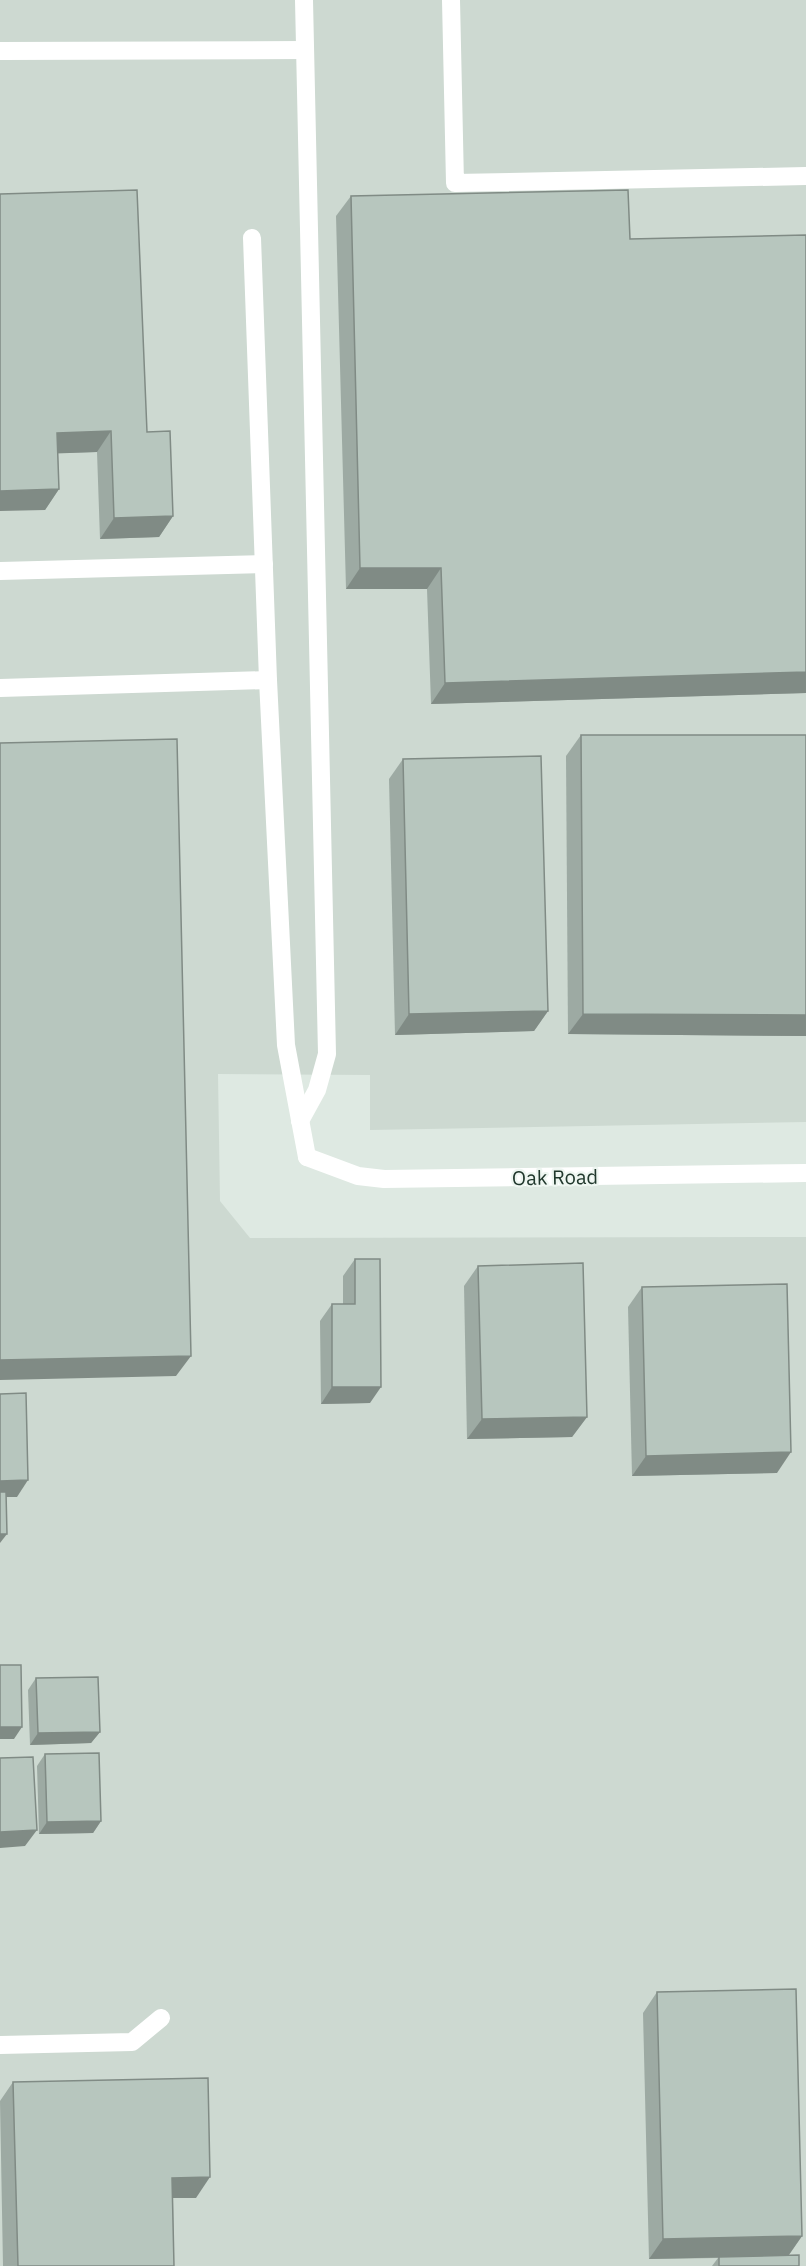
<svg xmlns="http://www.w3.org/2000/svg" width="806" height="2266" viewBox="0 0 806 2266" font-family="'IBM Plex Sans',sans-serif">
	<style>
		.built { fill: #cdd9d1 }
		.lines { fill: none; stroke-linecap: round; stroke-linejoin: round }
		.service { stroke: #fff; stroke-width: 18 }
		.minor { stroke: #fff; stroke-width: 18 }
		.wall { fill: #9daaa3 }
		.shaded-wall { fill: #808b85 }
		.building { fill: #b7c6be; stroke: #808b85; stroke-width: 1.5 }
		.labels { text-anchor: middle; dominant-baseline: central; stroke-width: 4.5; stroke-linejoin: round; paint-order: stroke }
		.street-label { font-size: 20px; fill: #21382d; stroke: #eef6f1 }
	</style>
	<rect width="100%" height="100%" fill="#dee9e2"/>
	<path class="built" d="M 0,0 L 806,0 L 806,1122 L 370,1130 L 370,1075 L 218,1074 L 220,1201 L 250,1238 L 806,1237 L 806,2266 L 0,2266 Z"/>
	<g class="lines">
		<g class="service">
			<path d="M 451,0 L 455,183 L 806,176"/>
			<path d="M 0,51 L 305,50"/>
			<path d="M 252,238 L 268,680 L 286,1045 L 307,1157"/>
			<path d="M 0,571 L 264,564"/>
			<path d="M 0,688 L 268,680"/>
			<path d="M 300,1121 L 317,1090 L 327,1054 L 304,0"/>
			<path d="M 0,2045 L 132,2042 L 161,2018"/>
		</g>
		<path class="minor" d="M 307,1157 L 358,1176 L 384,1179 L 806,1173"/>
	</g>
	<g class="wall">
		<path d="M 0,194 L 147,432 L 173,516 L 159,537 L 100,539 L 97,452 L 58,453 L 59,489 L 45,510 Z"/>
		<path d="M 351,196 L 630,239 L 806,235 L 806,693 L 431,704 L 427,589 L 346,589 L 336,216 Z"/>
		<path d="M 581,735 L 806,735 L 806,1036 L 568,1034 L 566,756 Z"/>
		<path d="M 403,759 L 548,1011 L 534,1031 L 395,1035 L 389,779 Z"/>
		<path d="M 355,1259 L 370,1403 L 321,1404 L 320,1321 L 332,1304 L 343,1304 L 343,1276 Z"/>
		<path d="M 478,1266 L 587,1417 L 572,1437 L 467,1439 L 464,1286 Z"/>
		<path d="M 642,1287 L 777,1473 L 632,1476 L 628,1307 Z"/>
		<path d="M 36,1678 L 100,1732 L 91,1743 L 30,1745 L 28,1690 Z"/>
		<path d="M 45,1754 L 101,1821 L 93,1833 L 39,1834 L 37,1766 Z"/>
		<path d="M 657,1992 L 802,2236 L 789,2255 L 799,2266 L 712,2266 L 718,2258 L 649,2259 L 643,2013 Z"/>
		<path d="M 13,2082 L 196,2198 L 173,2198 L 174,2266 L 3,2266 L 0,2101 Z"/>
	</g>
	<g class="shaded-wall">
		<path d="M 111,431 L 97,452 L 42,454 L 57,433 Z"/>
		<path d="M 59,489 L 45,510 L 0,511 L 0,491 Z"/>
		<path d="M 173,516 L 159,537 L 100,539 L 114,518 Z"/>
		<path d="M 360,568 L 441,568 L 427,589 L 346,589 Z"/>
		<path d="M 806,672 L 806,693 L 431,704 L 445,683 Z"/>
		<path d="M 548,1011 L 534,1031 L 395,1035 L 409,1014 Z"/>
		<path d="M 583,1014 L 806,1015 L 806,1036 L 568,1034 Z"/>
		<path d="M 191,1356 L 176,1376 L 0,1380 L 0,1360 Z"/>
		<path d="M 332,1387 L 381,1387 L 370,1403 L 321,1404 Z"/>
		<path d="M 587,1417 L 572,1437 L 467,1439 L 482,1419 Z"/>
		<path d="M 791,1452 L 777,1473 L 632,1476 L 646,1456 Z"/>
		<path d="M 28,1480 L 17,1497 L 0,1497 L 0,1481 Z"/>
		<path d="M 0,1534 L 7,1534 L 0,1543 Z"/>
		<path d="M 0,1727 L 22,1727 L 14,1739 L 0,1739 Z"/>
		<path d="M 100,1732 L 91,1743 L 30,1745 L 38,1733 Z"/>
		<path d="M 101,1821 L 93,1833 L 39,1834 L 47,1822 Z"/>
		<path d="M 37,1830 L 25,1846 L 0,1848 L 0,1832 Z"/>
		<path d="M 210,2177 L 196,2198 L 158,2198 L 172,2178 Z"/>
		<path d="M 802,2236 L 788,2256 L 649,2259 L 663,2239 Z"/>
	</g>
	<g class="building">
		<path d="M 137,190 L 147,432 L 170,431 L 173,516 L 114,518 L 111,431 L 57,433 L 59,489 L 0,491 L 0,194 Z"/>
		<path d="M 628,190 L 630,239 L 806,235 L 806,672 L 445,683 L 441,568 L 360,568 L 351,196 Z"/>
		<path d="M 581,735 L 806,735 L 806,1015 L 583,1014 Z"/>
		<path d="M 177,739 L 191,1356 L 0,1360 L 0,743 Z"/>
		<path d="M 541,756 L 548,1011 L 409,1014 L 403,759 Z"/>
		<path d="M 355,1259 L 380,1259 L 381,1387 L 332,1387 L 332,1304 L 355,1304 Z"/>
		<path d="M 583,1263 L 587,1417 L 482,1419 L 478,1266 Z"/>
		<path d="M 787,1284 L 791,1452 L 646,1456 L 642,1287 Z"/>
		<path d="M 26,1393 L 28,1480 L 0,1481 L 0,1394 Z"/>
		<path d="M 0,1492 L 6,1492 L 7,1534 L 0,1534 Z"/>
		<path d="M 0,1665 L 21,1665 L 22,1727 L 0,1727 Z"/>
		<path d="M 98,1677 L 100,1732 L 38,1733 L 36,1678 Z"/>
		<path d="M 99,1753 L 101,1821 L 47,1822 L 45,1754 Z"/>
		<path d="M 33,1757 L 37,1830 L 0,1832 L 0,1758 Z"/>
		<path d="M 796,1989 L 802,2236 L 663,2239 L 657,1992 Z"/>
		<path d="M 208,2078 L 210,2177 L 172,2178 L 174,2266 L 18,2266 L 13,2082 Z"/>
		<path d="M 799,2255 L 799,2266 L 719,2266 L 719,2257 Z"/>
	</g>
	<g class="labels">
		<g class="street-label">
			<text transform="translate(555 1177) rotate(-1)">Oak Road</text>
		</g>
	</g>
</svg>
